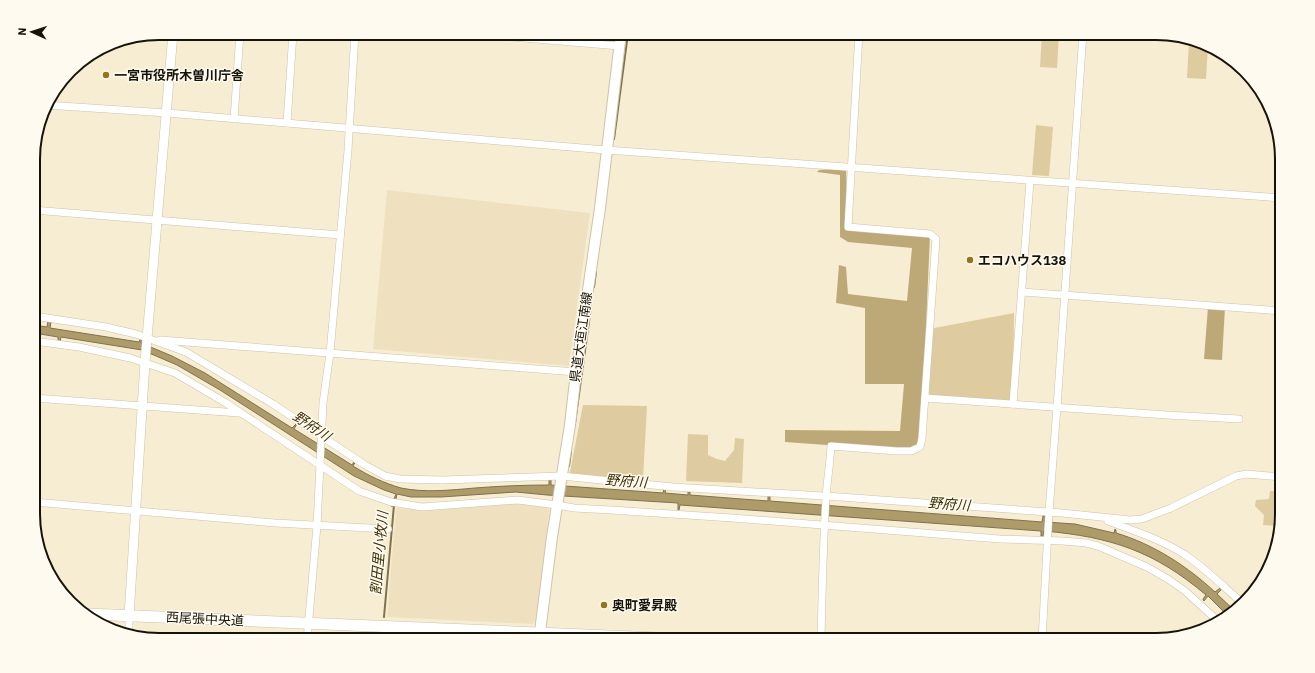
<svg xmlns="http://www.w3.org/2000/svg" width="1315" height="673" viewBox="0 0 1315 673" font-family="'IBM Plex Sans','Noto Sans JP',sans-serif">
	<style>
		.built { fill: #efe1c0 }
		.green { fill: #decca0 }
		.forest { fill: #bda978 }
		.water { fill: #ae9b6a; stroke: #80724d }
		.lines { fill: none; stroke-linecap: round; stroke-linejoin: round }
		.stream { stroke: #80724d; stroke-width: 2 }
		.minor-casing { stroke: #cec3aa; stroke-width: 8 }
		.tertiary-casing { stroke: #cec3aa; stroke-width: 10 }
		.secondary-casing { stroke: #cec3aa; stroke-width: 12 }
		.primary-casing { stroke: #cec3aa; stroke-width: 12 }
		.minor { stroke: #fff; stroke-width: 7 }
		.tertiary { stroke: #fff; stroke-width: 9 }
		.secondary { stroke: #fff; stroke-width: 10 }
		.primary { stroke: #fff; stroke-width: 11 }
		.poi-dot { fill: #94751c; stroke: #fffaf0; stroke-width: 1.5 }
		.labels { text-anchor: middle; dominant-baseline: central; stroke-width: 3; stroke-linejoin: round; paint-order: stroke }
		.poi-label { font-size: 13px; font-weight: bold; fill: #161309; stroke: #fffaf0; text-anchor: start }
		.street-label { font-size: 13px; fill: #161309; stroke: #fffaf0 }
		.water-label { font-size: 14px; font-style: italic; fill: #3f3107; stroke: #fffaf0 }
		.rim { fill: none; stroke: #161309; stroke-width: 2 }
	</style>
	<rect width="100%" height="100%" fill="#f7edd2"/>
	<g class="built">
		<path d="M 387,190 L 590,213 L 569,366 L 373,349 Z"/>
		<path d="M 517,502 L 550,506 L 536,620 L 533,624 L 387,617 L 396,508 L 428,510 Z"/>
	</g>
	<g class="green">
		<path d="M 1042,33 L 1059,33 L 1057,68 L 1040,67 Z"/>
		<path d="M 1189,41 L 1208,45 L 1206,79 L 1187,78 Z"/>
		<path d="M 1036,125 L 1053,127 L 1049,176 L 1032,175 Z"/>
		<path d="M 1014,313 L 1013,404 L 927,398 L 929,329 Z"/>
		<path d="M 583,405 L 647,406 L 643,479 L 569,477 Z"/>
		<path d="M 688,434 L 708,435 L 708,455 L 717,459 L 725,461 L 734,450 L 735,438 L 744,439 L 742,483 L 686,481 Z"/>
		<path d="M 1270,491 L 1279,491 L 1279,495 L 1282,496 L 1282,515 L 1279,526 L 1263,525 L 1264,515 L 1255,506 L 1256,500 L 1269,499 Z"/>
	</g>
	<g class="forest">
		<path d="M 846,168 L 848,227 L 930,234 L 921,444 L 911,451 L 785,442 L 785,430 L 900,431 L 904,384 L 865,384 L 865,308 L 836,303 L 839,265 L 846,267 L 848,294 L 907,301 L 912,248 L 848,242 L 840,237 L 840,175 L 817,172 L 819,170 Z"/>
		<path d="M 1208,307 L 1225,307 L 1222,360 L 1204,359 Z"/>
	</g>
	<path class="water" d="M 48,321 L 51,322 L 50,328 L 139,342 L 141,337 L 142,337 L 141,343 L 172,356 L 205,373 L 292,428 L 296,424 L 297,424 L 294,429 L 352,465 L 355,460 L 356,461 L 353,466 C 369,476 384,483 401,488 C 425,493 451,490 475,488 C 500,486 525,485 549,485 L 549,479 L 551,479 L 551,485 L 663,493 L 664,488 L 666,488 L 665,493 L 688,495 L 688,490 L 690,490 L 690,495 L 768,501 L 768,495 L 770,496 L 770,501 L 1042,522 L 1043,516 L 1045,516 L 1045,522 L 1075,524 L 1114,533 L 1115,529 L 1116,530 L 1116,533 C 1153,544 1187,566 1215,592 L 1220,588 L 1222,589 L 1217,594 L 1234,610 L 1228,616 L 1208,596 L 1204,601 L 1203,599 L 1206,595 C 1154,551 1111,537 1044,531 L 1043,536 L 1041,536 L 1041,531 L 680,505 L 679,510 L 678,510 L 678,503 L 547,495 L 516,492 L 441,497 L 411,497 L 397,494 L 396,499 L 395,507 L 391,506 L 396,494 L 384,490 L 354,476 L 220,390 L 177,365 L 142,350 L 61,337 L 60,342 L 58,342 L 58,337 L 34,333 L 34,325 L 47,327 Z"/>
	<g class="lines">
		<g class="stream">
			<path d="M 438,33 L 463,35"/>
			<path d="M 614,139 L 628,33"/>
			<path d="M 594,287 L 596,272"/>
			<path d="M 575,423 L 591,307"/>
			<path d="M 569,466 L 571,451"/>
			<path d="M 384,617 L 394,505"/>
			<path d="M 382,640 L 382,637"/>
		</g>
		<defs>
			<g id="minor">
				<path d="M 463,33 L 620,46"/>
				<path d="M 46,105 L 167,113 L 606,150 L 1281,198"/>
				<path d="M 234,119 L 240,33"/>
				<path d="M 287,123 L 293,33"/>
				<path d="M 33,210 L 340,235"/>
				<path d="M 1022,292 L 1281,311"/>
				<path d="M 34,316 L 106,327 L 136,334 L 186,352 L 273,404 L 365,465 L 385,476 L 400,479 L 442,480 L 561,476 L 673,487 L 840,497 L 1062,513 L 1130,520 L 1142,519 L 1171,508 L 1236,476 L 1247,474 L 1282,477"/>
				<path d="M 160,340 L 576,372"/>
				<path d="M 34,341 L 79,347 L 130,358 L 175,373 L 226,403 L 359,491 L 391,502 L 422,507 L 518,500 L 557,505 L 574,508 L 611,510 L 732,518 L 1000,539 L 1063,541 L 1086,543 L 1098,546 L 1147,567 L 1168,579 L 1185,591 L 1218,621"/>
				<path d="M 34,398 L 239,413"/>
				<path d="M 925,398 L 1167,415 L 1239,419"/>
				<path d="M 1013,404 L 1030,181"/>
				<path d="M 34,502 L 275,523 L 388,529"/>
				<path d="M 1108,521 C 1134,531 1160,539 1184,554 C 1205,568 1223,586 1241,602"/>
				<path d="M 129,633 L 129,616"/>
				<path d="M 307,640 L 317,526 L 323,403 L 330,353 L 348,150 L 355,33"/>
				<path d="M 821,640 C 822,593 823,545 826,498 C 827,481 830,464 831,446 L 897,451 L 911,451 L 920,447 L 922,438 L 936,239 L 930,234 L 848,227 L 859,33"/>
				<path d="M 1042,640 L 1049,512 L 1057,407 L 1083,33"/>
			</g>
			<path id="tertiary" d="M 129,616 L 145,362 L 173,33"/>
			<path id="secondary" d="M 539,640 L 552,537 L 570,425 L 576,372 L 600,208 L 621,33"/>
			<path id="primary" d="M 88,614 L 705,640"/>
		</defs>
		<use href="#minor" class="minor-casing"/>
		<use href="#tertiary" class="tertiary-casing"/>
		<use href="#secondary" class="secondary-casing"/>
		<use href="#primary" class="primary-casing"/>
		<use href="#minor" class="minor"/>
		<use href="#tertiary" class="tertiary"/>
		<use href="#secondary" class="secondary"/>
		<use href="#primary" class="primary"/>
	</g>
	<g class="poi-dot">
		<circle cx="106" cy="75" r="4"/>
		<circle cx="970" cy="260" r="4"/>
		<circle cx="604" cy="605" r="4"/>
	</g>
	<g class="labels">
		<g class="poi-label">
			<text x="114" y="75">一宮市役所木曽川庁舎</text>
			<text x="978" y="260">エコハウス138</text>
			<text x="612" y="605">奥町愛昇殿</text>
		</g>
		<g class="street-label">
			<text transform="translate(581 337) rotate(-82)">県道大垣江南線</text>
			<text transform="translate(205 619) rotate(3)">西尾張中央道</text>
		</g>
		<g class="water-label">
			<text transform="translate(312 426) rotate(34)">野府川</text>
			<text transform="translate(626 481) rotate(4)">野府川</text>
			<text transform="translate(949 504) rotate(4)">野府川</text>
			<text transform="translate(379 553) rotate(-85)">割田里小牧川</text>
		</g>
	</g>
	<path d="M0 0H1315V673H0ZM159 40H1156A119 119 0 0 1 1275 159V514A119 119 0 0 1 1156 633H159A119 119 0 0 1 40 514V159A119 119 0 0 1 159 40Z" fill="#fffaf0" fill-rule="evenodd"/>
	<path class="rim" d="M159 40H1156A119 119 0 0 1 1275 159V514A119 119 0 0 1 1156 633H159A119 119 0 0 1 40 514V159A119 119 0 0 1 159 40Z"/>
	<g transform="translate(32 32) rotate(273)" stroke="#fffaf0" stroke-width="3" paint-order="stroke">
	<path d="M0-3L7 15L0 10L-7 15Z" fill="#161309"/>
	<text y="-6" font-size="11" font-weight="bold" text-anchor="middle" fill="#161309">N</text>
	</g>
</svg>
